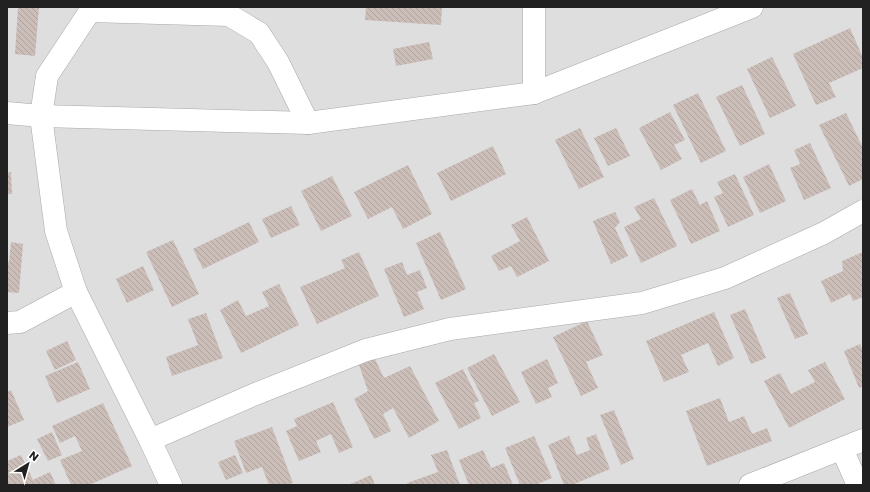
<svg xmlns="http://www.w3.org/2000/svg" width="870" height="492" viewBox="0 0 870 492" font-family="Poppins,sans-serif">
	<style>
		.residential { fill: #dfdede }
		.building { fill: url(#building-back-hatch) }
		.lines { fill: none; stroke-linecap: round; stroke-linejoin: round }
		.minor-casing { stroke: #a8a8a8; stroke-width: 23 }
		.minor { stroke: #fff; stroke-width: 22 }
	</style>
	<defs>
		<pattern id="building-back-hatch" width="6" height="6" patternUnits="userSpaceOnUse"><rect width="6" height="6" fill="#cbbeb9"/><path d="M-1 5l2 2M0 0l6 6M5-1l2 2" fill="none" stroke="#aea39f"/></pattern>
	</defs>
	<rect width="100%" height="100%" fill="#f2ede7"/>
	<rect class="residential" x="7" y="7" width="856" height="478"/>
	<g class="building">
		<path d="M 18,7 L 39,7 L 35,56 L 15,54 Z"/>
		<path d="M 366,7 L 442,7 L 441,25 L 365,20 Z"/>
		<path d="M 850,28 L 863,58 L 863,68 L 829,83 L 836,97 L 816,105 L 793,54 Z"/>
		<path d="M 429,42 L 433,59 L 396,66 L 393,49 Z"/>
		<path d="M 772,57 L 796,106 L 770,118 L 747,69 Z"/>
		<path d="M 742,85 L 765,134 L 740,146 L 716,97 Z"/>
		<path d="M 698,93 L 726,151 L 701,163 L 673,105 Z"/>
		<path d="M 670,112 L 685,140 L 674,145 L 682,159 L 661,170 L 639,128 Z"/>
		<path d="M 846,113 L 863,148 L 863,179 L 849,186 L 819,125 Z"/>
		<path d="M 580,128 L 604,177 L 579,189 L 555,140 Z"/>
		<path d="M 616,128 L 630,156 L 608,166 L 594,138 Z"/>
		<path d="M 810,143 L 831,188 L 804,200 L 790,168 L 800,164 L 794,150 Z"/>
		<path d="M 493,146 L 506,174 L 451,201 L 437,173 Z"/>
		<path d="M 769,164 L 786,201 L 760,213 L 743,177 Z"/>
		<path d="M 408,165 L 432,214 L 403,229 L 392,207 L 368,219 L 354,192 Z"/>
		<path d="M 11,172 L 12,194 L 7,194 L 7,173 Z"/>
		<path d="M 735,174 L 754,215 L 728,227 L 714,197 L 723,193 L 717,182 Z"/>
		<path d="M 332,176 L 352,216 L 321,231 L 301,191 Z"/>
		<path d="M 692,189 L 700,205 L 707,201 L 720,231 L 691,244 L 670,200 Z"/>
		<path d="M 654,198 L 677,246 L 641,263 L 624,227 L 641,219 L 634,207 Z"/>
		<path d="M 291,206 L 300,225 L 271,238 L 262,219 Z"/>
		<path d="M 615,212 L 620,222 L 615,228 L 628,256 L 611,264 L 593,221 Z"/>
		<path d="M 527,217 L 549,261 L 517,277 L 511,266 L 499,271 L 491,256 L 520,241 L 511,225 Z"/>
		<path d="M 249,222 L 259,242 L 203,269 L 193,249 Z"/>
		<path d="M 440,232 L 466,289 L 441,300 L 416,243 Z"/>
		<path d="M 173,240 L 199,294 L 172,307 L 146,252 Z"/>
		<path d="M 11,242 L 23,244 L 19,293 L 7,292 L 7,262 L 9,262 Z"/>
		<path d="M 359,252 L 379,296 L 317,324 L 300,287 L 345,268 L 341,260 Z"/>
		<path d="M 863,252 L 863,297 L 853,301 L 850,294 L 831,303 L 821,281 L 843,271 L 842,261 Z"/>
		<path d="M 402,262 L 407,275 L 420,270 L 427,288 L 417,292 L 424,309 L 404,317 L 384,269 Z"/>
		<path d="M 143,266 L 154,290 L 127,303 L 116,279 Z"/>
		<path d="M 279,284 L 299,325 L 241,353 L 220,310 L 238,300 L 246,316 L 269,306 L 262,292 Z"/>
		<path d="M 790,293 L 808,334 L 795,339 L 777,298 Z"/>
		<path d="M 745,309 L 766,358 L 751,364 L 730,315 Z"/>
		<path d="M 714,312 L 734,358 L 718,366 L 708,343 L 681,355 L 689,372 L 664,382 L 646,341 Z"/>
		<path d="M 206,313 L 223,358 L 172,376 L 166,357 L 198,345 L 188,319 Z"/>
		<path d="M 587,321 L 603,355 L 586,362 L 598,388 L 581,396 L 553,337 Z"/>
		<path d="M 67,341 L 76,360 L 55,370 L 46,351 Z"/>
		<path d="M 860,344 L 863,351 L 863,386 L 859,388 L 844,351 Z"/>
		<path d="M 494,354 L 520,402 L 492,416 L 467,368 Z"/>
		<path d="M 375,359 L 384,378 L 410,366 L 439,421 L 409,438 L 393,408 L 383,414 L 391,431 L 374,439 L 354,399 L 368,391 L 359,365 Z"/>
		<path d="M 547,359 L 558,383 L 548,388 L 552,397 L 536,404 L 521,372 Z"/>
		<path d="M 78,362 L 90,389 L 57,403 L 45,376 Z"/>
		<path d="M 825,362 L 845,399 L 789,428 L 764,381 L 780,373 L 791,394 L 815,382 L 808,370 Z"/>
		<path d="M 463,369 L 479,401 L 474,403 L 481,418 L 459,429 L 435,383 Z"/>
		<path d="M 11,390 L 24,420 L 7,427 L 7,392 Z"/>
		<path d="M 720,398 L 729,422 L 744,416 L 752,434 L 767,428 L 772,441 L 707,466 L 686,411 Z"/>
		<path d="M 333,402 L 353,447 L 339,453 L 331,434 L 316,441 L 321,452 L 299,461 L 286,431 L 297,426 L 294,419 Z"/>
		<path d="M 103,403 L 132,466 L 89,485 L 71,485 L 60,460 L 82,451 L 75,436 L 60,443 L 52,426 Z"/>
		<path d="M 614,410 L 634,459 L 621,465 L 600,415 Z"/>
		<path d="M 272,427 L 293,483 L 287,485 L 269,485 L 262,467 L 246,473 L 234,441 Z"/>
		<path d="M 52,432 L 62,455 L 48,461 L 37,439 Z"/>
		<path d="M 596,434 L 610,469 L 572,485 L 564,485 L 548,445 L 569,436 L 577,455 L 590,450 L 586,438 Z"/>
		<path d="M 534,436 L 552,478 L 535,485 L 520,485 L 505,448 Z"/>
		<path d="M 447,450 L 460,485 L 407,485 L 407,483 L 438,472 L 431,455 Z"/>
		<path d="M 483,450 L 491,468 L 504,463 L 513,485 L 469,485 L 459,460 Z"/>
		<path d="M 21,455 L 33,480 L 50,472 L 56,485 L 7,485 L 7,461 Z"/>
		<path d="M 235,455 L 243,473 L 226,480 L 218,462 Z"/>
		<path d="M 371,475 L 375,485 L 348,485 Z"/>
	</g>
	<g class="lines">
		<defs>
			<g id="minor">
				<path d="M 90,7 L 90,11 L 47,76 L 41,116 L 56,231 L 76,292 L 150,440 L 171,485"/>
				<path d="M 534,7 L 534,93"/>
				<path d="M 90,11 L 229,15 L 259,33 L 278,62 L 308,123"/>
				<path d="M 7,113 L 41,116 L 308,123 L 534,93 L 752,7"/>
				<path d="M 7,323 L 20,322 L 76,292"/>
				<path d="M 150,440 L 253,395 L 366,350 L 450,329 L 642,303 L 725,278 L 824,233 L 863,211"/>
				<path d="M 842,449 L 858,485"/>
				<path d="M 750,485 L 863,440"/>
			</g>
		</defs>
		<use href="#minor" class="minor-casing"/>
		<use href="#minor" class="minor"/>
	</g>
	<rect width="870" height="492" fill="none" stroke="#212121" stroke-width="16"/>
	<g transform="translate(28 464) rotate(37)" stroke="#ffffff" stroke-width="3" paint-order="stroke">
	<path d="M0-3L7 15L0 10L-7 15Z" fill="#212121"/>
	<text y="-6" font-size="11" font-weight="bold" text-anchor="middle" fill="#212121">N</text>
	</g>
</svg>
